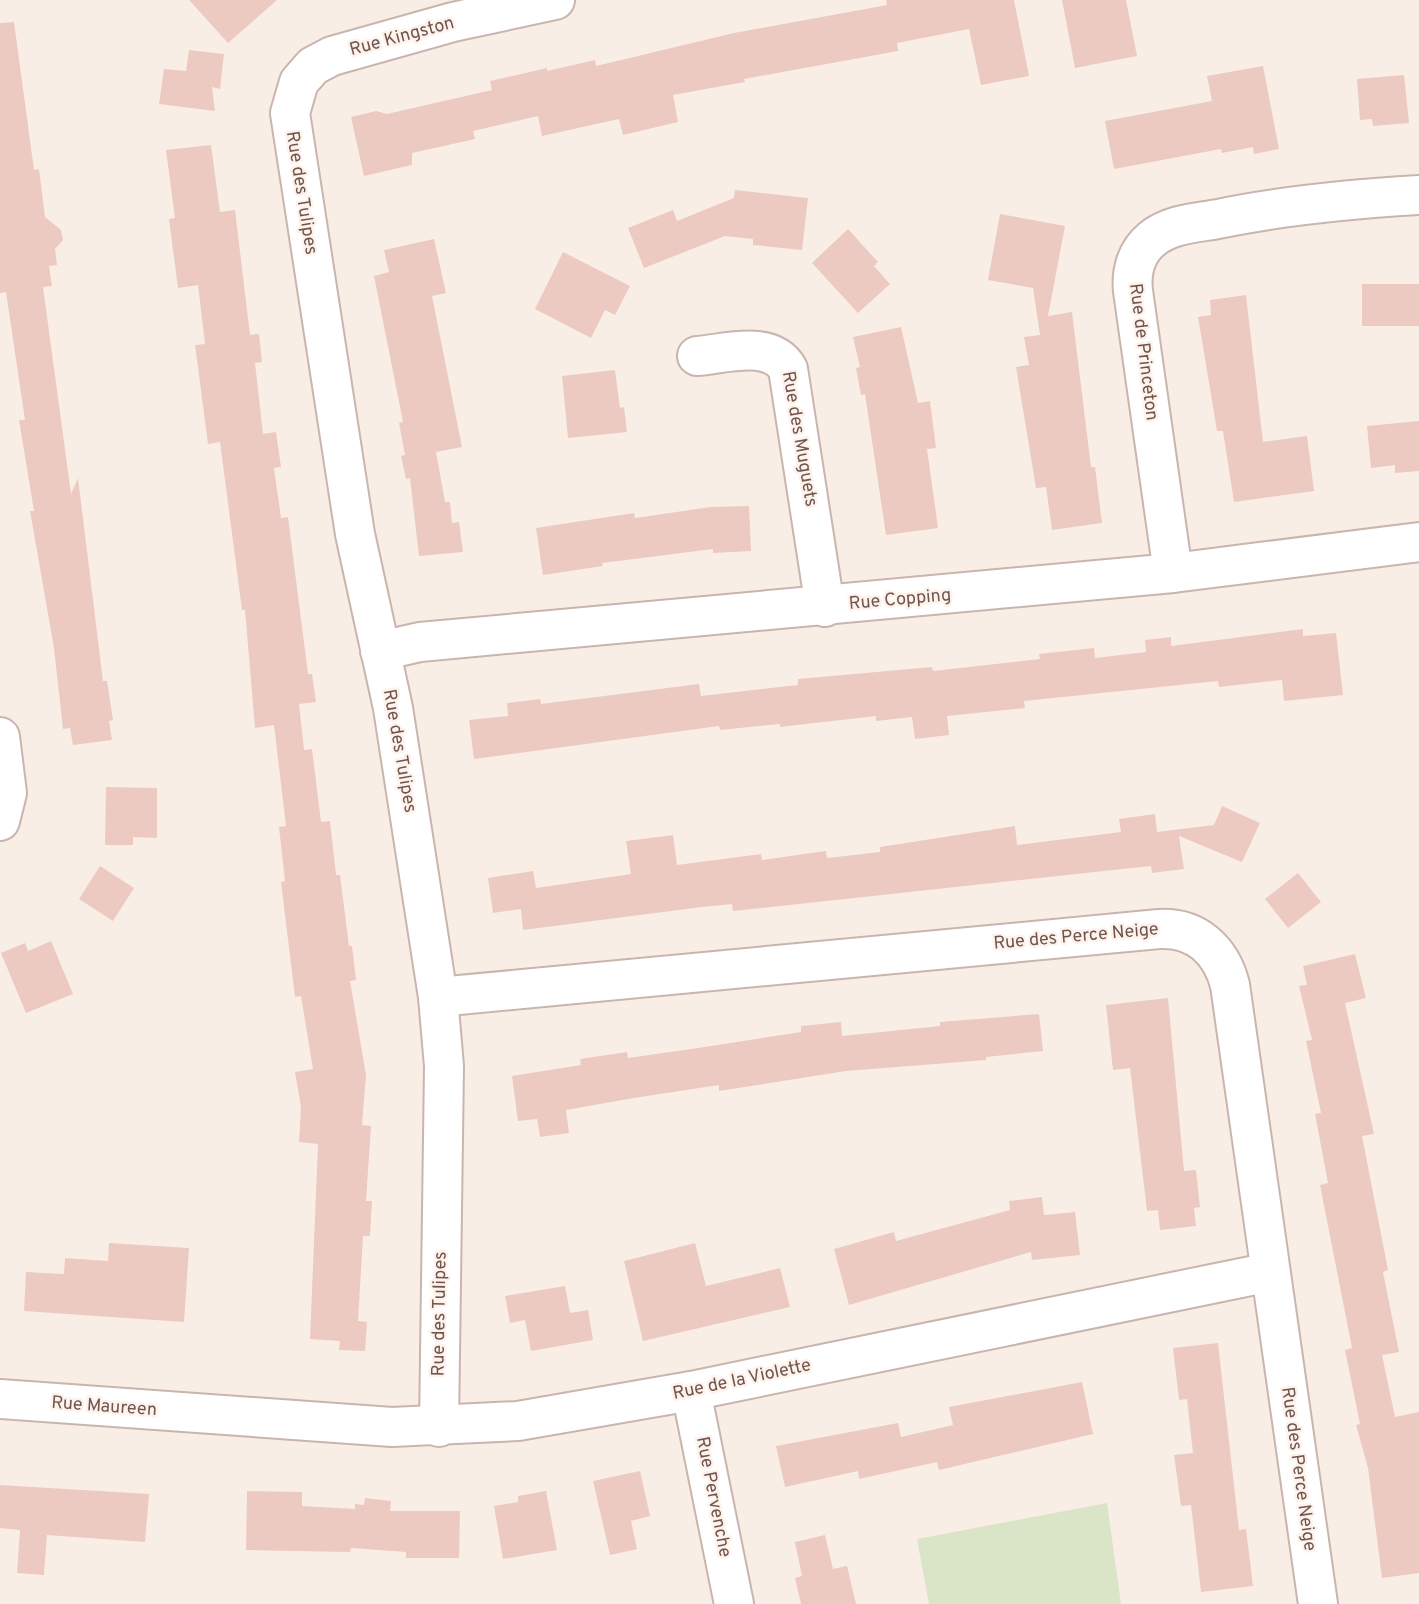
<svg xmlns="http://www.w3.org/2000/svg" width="1419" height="1604" viewBox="0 0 1419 1604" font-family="Overpass,sans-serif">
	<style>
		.green { fill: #d9e5c6 }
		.building { fill: #eccac1 }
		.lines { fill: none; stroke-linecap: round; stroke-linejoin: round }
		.minor-casing { stroke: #cab5ae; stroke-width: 42 }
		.minor { stroke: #fff; stroke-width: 38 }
		.labels { text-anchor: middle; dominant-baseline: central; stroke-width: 5; stroke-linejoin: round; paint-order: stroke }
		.street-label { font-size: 18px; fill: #70544e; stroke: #fdf3ec }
	</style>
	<rect width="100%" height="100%" fill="#f9eee6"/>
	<path class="green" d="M 1107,1503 L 1121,1604 L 929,1604 L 917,1539 Z"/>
	<g class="building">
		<path d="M 189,0 L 277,0 L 228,43 Z"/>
		<path d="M 886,0 L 1014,0 L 1029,76 L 981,85 L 969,29 L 897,43 L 898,51 L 744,79 L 745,82 L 673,95 L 678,122 L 623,135 L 619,119 L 542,136 L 538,116 L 473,131 L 475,139 L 412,153 L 412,165 L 364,176 L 351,117 L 376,111 L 387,114 L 492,90 L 490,81 L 547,68 L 547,71 L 595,60 L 596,66 L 734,33 L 887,5 Z"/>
		<path d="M 1062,0 L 1126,0 L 1137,56 L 1075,68 Z"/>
		<path d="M 14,22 L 34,170 L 39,169 L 45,217 L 61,230 L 63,240 L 55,249 L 57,265 L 49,266 L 52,286 L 43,287 L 71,494 L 78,478 L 103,681 L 107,681 L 113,720 L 109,721 L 112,740 L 73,745 L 70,728 L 63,729 L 54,648 L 30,511 L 34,511 L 19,420 L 25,420 L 6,292 L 0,293 L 0,23 Z"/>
		<path d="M 189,50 L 224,54 L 220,89 L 212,87 L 215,111 L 159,104 L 164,69 L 186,71 Z"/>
		<path d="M 1263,66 L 1279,149 L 1254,154 L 1253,147 L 1222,153 L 1221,149 L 1114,169 L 1105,121 L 1212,101 L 1207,76 Z"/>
		<path d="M 1404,75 L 1409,123 L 1373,126 L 1372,119 L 1360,120 L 1357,79 Z"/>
		<path d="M 211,145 L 220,212 L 235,210 L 250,335 L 259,334 L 262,362 L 255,363 L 263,434 L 276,432 L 281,467 L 274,468 L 281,518 L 288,517 L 308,674 L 312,674 L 316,702 L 299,704 L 304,750 L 312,749 L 321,822 L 330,821 L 336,875 L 340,875 L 349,946 L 352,946 L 356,980 L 350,981 L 366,1075 L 362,1125 L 371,1126 L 366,1201 L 372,1201 L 370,1236 L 363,1236 L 358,1321 L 367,1322 L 365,1351 L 339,1350 L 340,1341 L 310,1339 L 318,1144 L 299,1142 L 301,1107 L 295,1072 L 313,1069 L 301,996 L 295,997 L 281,882 L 285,881 L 279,827 L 286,826 L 274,725 L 255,728 L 245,610 L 242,610 L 220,442 L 208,444 L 195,345 L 205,344 L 198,285 L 178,288 L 169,219 L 175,218 L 166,150 Z"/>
		<path d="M 735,190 L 808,198 L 802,250 L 753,245 L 753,239 L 725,236 L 644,268 L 628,228 L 673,210 L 677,221 L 734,198 Z"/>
		<path d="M 1000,214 L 1065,226 L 1048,316 L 1072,312 L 1091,467 L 1095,467 L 1102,523 L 1052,530 L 1046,487 L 1036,488 L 1016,367 L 1029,365 L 1024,337 L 1040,335 L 1033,288 L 988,280 Z"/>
		<path d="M 848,229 L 878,262 L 874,266 L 890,284 L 858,313 L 812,263 Z"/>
		<path d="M 434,239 L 446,293 L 432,296 L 462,447 L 436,452 L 445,502 L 450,502 L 452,523 L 459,522 L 463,552 L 419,556 L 410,478 L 406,479 L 401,456 L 405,455 L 399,423 L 403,422 L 374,276 L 389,272 L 384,250 Z"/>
		<path d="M 563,252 L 630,286 L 615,315 L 605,310 L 591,338 L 535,309 Z"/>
		<rect x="1362" y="284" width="57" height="42"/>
		<path d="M 1246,295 L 1263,442 L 1307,436 L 1314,491 L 1234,502 L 1223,431 L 1217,431 L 1198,317 L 1211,315 L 1210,300 Z"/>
		<path d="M 901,327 L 918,403 L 930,401 L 936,448 L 927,449 L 938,528 L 886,535 L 865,394 L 861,395 L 856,368 L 860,367 L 853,337 Z"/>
		<path d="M 615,370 L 620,408 L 624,407 L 627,432 L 568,438 L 562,376 Z"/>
		<path d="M 1419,421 L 1419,471 L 1395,473 L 1395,465 L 1371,468 L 1367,426 Z"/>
		<path d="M 749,506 L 751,551 L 713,553 L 713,549 L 602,563 L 603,566 L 543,575 L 536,528 L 634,513 L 635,518 L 711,507 Z"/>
		<path d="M 1303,629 L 1303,636 L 1336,633 L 1343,695 L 1284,701 L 1282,680 L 1219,687 L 1218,681 L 1024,701 L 1025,708 L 947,716 L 949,735 L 915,739 L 912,717 L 876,721 L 876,716 L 780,727 L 780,724 L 720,730 L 719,726 L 474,759 L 469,720 L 508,716 L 507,703 L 540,699 L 541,704 L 699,684 L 701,696 L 798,685 L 798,679 L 932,667 L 933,671 L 1040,659 L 1039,654 L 1094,648 L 1095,658 L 1146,652 L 1145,640 L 1171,637 L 1171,646 Z"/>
		<path d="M 106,787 L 157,788 L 157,838 L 133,837 L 133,845 L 105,845 Z"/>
		<path d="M 1222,806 L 1260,823 L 1242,862 L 1179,836 L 1184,869 L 1152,873 L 1151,866 L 733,911 L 732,904 L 702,907 L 523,930 L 521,909 L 493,913 L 488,878 L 533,871 L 536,888 L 631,874 L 626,841 L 673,835 L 677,865 L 761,854 L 762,860 L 826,851 L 827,858 L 880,852 L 880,847 L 1015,826 L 1017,845 L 1121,832 L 1119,819 L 1155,814 L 1157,832 L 1214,825 Z"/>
		<path d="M 100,866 L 134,888 L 113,921 L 79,899 Z"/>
		<path d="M 1298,873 L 1321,902 L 1288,928 L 1265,899 Z"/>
		<path d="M 51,941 L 73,994 L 26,1013 L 1,953 L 25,943 L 28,951 Z"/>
		<path d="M 1355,954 L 1366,998 L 1345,1003 L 1374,1134 L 1362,1136 L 1388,1270 L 1383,1272 L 1399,1352 L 1382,1355 L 1395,1417 L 1419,1412 L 1419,1573 L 1382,1578 L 1368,1468 L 1356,1425 L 1360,1424 L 1345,1350 L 1352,1348 L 1320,1185 L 1328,1183 L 1315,1114 L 1321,1113 L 1306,1041 L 1312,1040 L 1299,986 L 1307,985 L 1303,966 Z"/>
		<path d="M 1168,998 L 1184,1171 L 1196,1170 L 1200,1207 L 1194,1208 L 1196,1226 L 1160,1230 L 1158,1210 L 1147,1211 L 1130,1068 L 1113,1070 L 1106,1005 Z"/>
		<path d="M 1039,1014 L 1043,1051 L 986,1057 L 986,1060 L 846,1071 L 719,1091 L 719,1085 L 634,1098 L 566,1110 L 569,1133 L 540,1137 L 537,1119 L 518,1121 L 512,1076 L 581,1065 L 580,1059 L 627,1052 L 628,1058 L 698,1048 L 801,1032 L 801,1026 L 841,1022 L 842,1036 L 940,1026 L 940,1022 Z"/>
		<path d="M 1042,1197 L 1044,1215 L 1075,1212 L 1080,1255 L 1032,1260 L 1031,1252 L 849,1305 L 834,1249 L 894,1232 L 896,1241 L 1010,1210 L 1009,1201 Z"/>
		<path d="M 109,1243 L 189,1248 L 184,1322 L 24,1311 L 26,1272 L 64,1274 L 65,1258 L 108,1261 Z"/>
		<path d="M 695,1243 L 706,1286 L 780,1268 L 790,1307 L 643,1341 L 624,1261 Z"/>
		<path d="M 565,1286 L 570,1313 L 588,1310 L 593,1340 L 531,1351 L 525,1320 L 510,1323 L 505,1296 Z"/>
		<path d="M 1218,1343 L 1239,1530 L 1246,1529 L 1253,1586 L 1201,1592 L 1191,1505 L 1181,1506 L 1174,1455 L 1193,1453 L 1187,1399 L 1179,1400 L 1173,1348 Z"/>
		<path d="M 1082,1382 L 1093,1434 L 939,1470 L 937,1462 L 859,1479 L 858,1471 L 785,1487 L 776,1446 L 898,1423 L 901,1437 L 953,1425 L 949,1407 Z"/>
		<path d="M 640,1471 L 650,1516 L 631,1521 L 637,1549 L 610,1555 L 593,1481 Z"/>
		<path d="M 0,1485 L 149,1494 L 145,1542 L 47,1535 L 44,1575 L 17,1573 L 20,1530 L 0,1528 Z"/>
		<path d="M 247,1491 L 302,1492 L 302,1506 L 355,1509 L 355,1504 L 364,1505 L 365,1498 L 391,1501 L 390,1511 L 460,1511 L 459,1558 L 406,1558 L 406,1552 L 351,1548 L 350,1552 L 246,1550 Z"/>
		<path d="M 546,1491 L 557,1550 L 503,1559 L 494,1506 L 518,1502 L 518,1496 Z"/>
		<path d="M 825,1535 L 833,1569 L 847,1566 L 856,1604 L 801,1604 L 795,1578 L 802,1576 L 795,1542 Z"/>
	</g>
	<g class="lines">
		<defs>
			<g id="minor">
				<path d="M 697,356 C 725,354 771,339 788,369 L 825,607"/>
				<path d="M 1173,573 L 1133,291 C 1131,272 1136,252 1152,239 C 1170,224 1196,223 1218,219 C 1285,205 1351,199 1419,195"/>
				<path d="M 380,651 L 420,642 L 1173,573 L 1419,542"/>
				<path d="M 0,737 L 7,793 L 0,821"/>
				<path d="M 438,997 L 1159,929 C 1196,927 1221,950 1230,985 L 1318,1604"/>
				<path d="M 691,1391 L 734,1604"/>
				<path d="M 0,1399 L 392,1427 L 518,1421 L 691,1391 L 1270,1272"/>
				<path d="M 439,1427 L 444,1066 L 438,997 L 393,708 L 355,534 L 290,113 L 299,82 L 313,66 L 332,56 L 453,22 L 555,0"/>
			</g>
		</defs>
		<use href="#minor" class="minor-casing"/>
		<use href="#minor" class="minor"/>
	</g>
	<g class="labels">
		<g class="street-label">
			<text transform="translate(402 37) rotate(-15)">Rue Kingston</text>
			<text transform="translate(301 193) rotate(81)">Rue des Tulipes</text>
			<text transform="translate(1143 352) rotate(83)">Rue de Princeton</text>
			<text transform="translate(799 439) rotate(80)">Rue des Muguets</text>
			<text transform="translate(900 600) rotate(-5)">Rue Copping</text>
			<text transform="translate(399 751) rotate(80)">Rue des Tulipes</text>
			<text transform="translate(1076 937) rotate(-5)">Rue des Perce Neige</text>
			<text transform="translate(440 1314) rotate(-89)">Rue des Tulipes</text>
			<text transform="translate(742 1380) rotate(-12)">Rue de la Violette</text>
			<text transform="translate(104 1407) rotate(4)">Rue Maureen</text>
			<text transform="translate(1298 1469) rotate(82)">Rue des Perce Neige</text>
			<text transform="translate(713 1497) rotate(79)">Rue Pervenche</text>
		</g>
	</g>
</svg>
